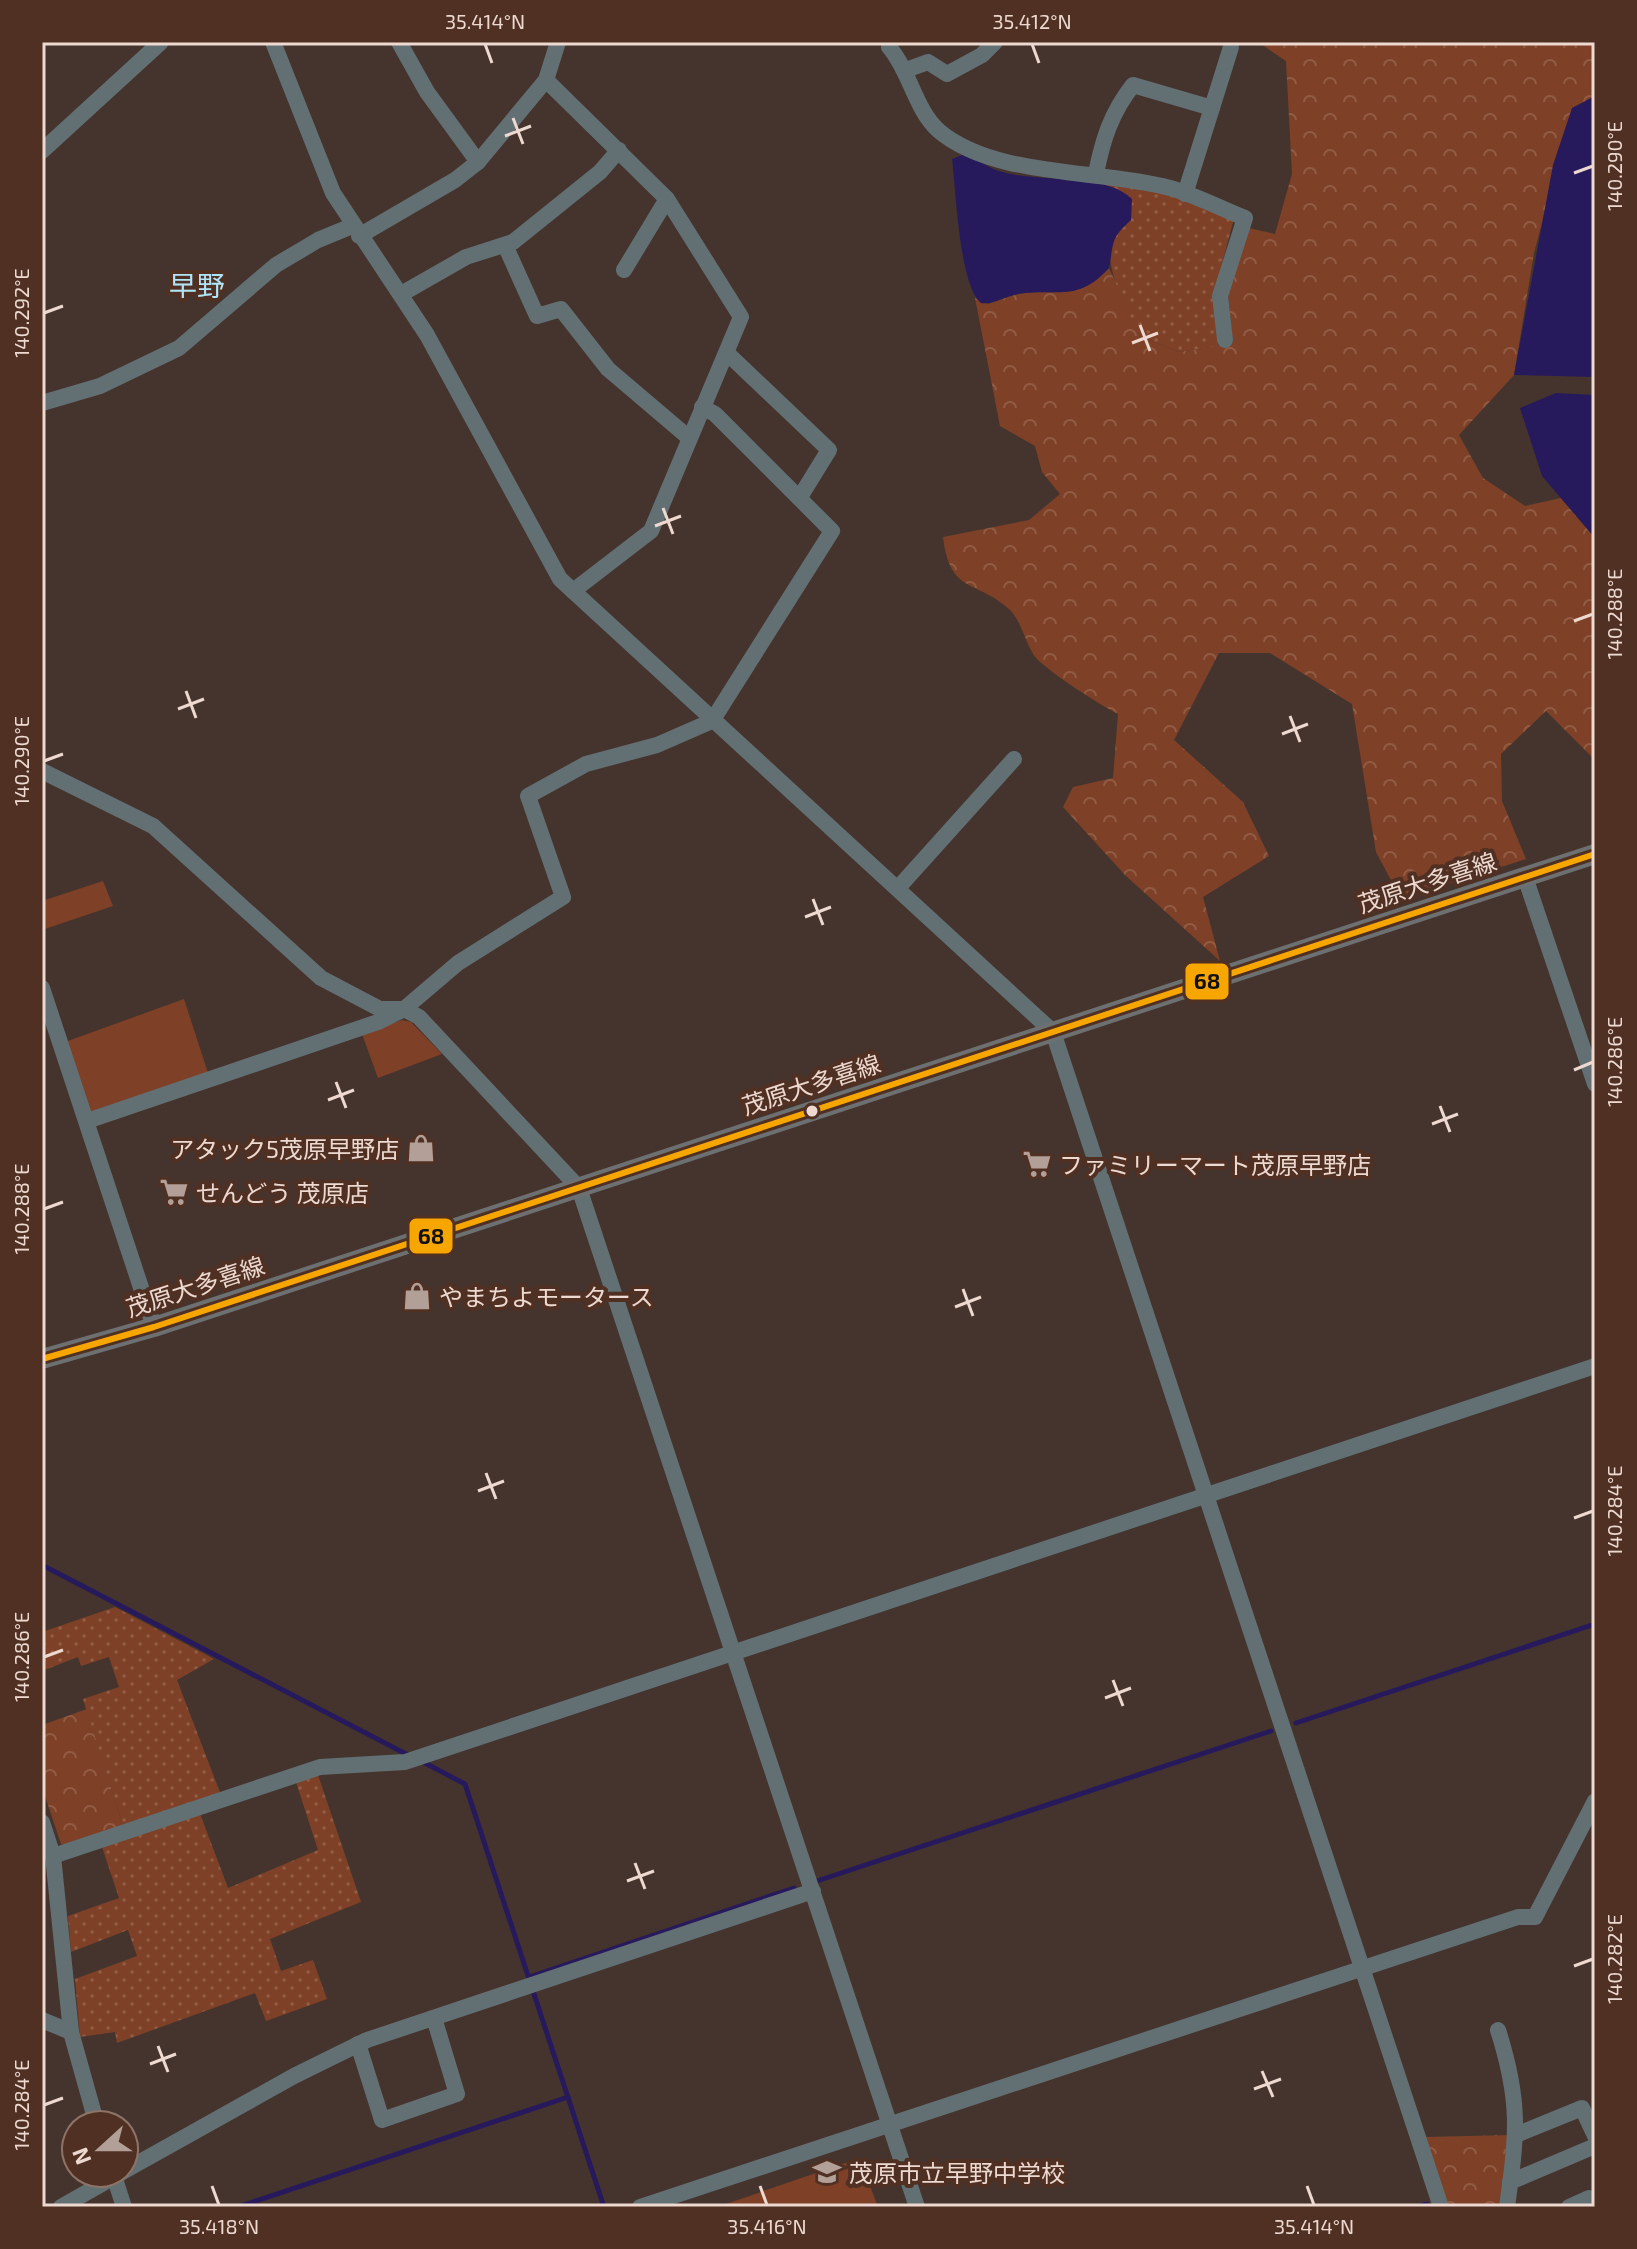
<svg xmlns="http://www.w3.org/2000/svg" width="1637" height="2249" viewBox="0 0 1637 2249" font-family="'Exo 2','Noto Sans JP',sans-serif">
	<style>
		.green { fill: #7e4026 }
		.forest { fill: url(#forest-crowns) }
		.garden { fill: url(#garden-dots) }
		.water { fill: #271a5c }
		.lines { fill: none; stroke-linecap: round; stroke-linejoin: round }
		.stream { stroke: #271a5c; stroke-width: 5 }
		.minor { stroke: #627074; stroke-width: 16 }
		.major { stroke: #6d7071; stroke-width: 20 }
		.bus-1-casing { stroke: #4f3023; stroke-width: 12 }
		.bus-1 { stroke: #f7a600; stroke-width: 6 }
		.ticks { fill: none; stroke: #edd9d0; stroke-width: 3 }
		.bus-dot { fill: #edd9d0; stroke: #4f3023; stroke-width: 3 }
		.labels { text-anchor: middle; dominant-baseline: central; stroke-width: 8; stroke-linejoin: round; paint-order: stroke }
		.street-label { font-size: 24px; fill: #edd9d0; stroke: #4f3023 }
		.poi-label { font-size: 24px; fill: #edd9d0; stroke: #4f3023; text-anchor: start }
		.quarter-label { font-size: 28px; fill: #b0e4f8; stroke: #4f3023 }
		.line-badge { stroke: #4f3023; stroke-width: 3 }
		.pale-badge-label { font-size: 22px; text-anchor: middle; font-weight: bold; fill: #111 }
		.neatline { fill: none; stroke: #edd9d0; stroke-width: 3 }
		.ticks-label { font-size: 20px; text-anchor: middle; fill: #edd9d0 }
	</style>
	<defs>
		<pattern id="forest-crowns" width="20" height="18" patternUnits="userSpaceOnUse" patternTransform="scale(2)"><rect width="20" height="18" fill="#7e4026"/><path d="M2 6a3 3 0 1 1 6 0M12 15a3 3 0 1 1 6 0" fill="none" stroke="#915b44"/></pattern>
		<pattern id="garden-dots" width="8" height="8" patternUnits="userSpaceOnUse" patternTransform="scale(2)"><rect width="8" height="8" fill="#7e4026"/><path d="M2 2h.1M6 6h.1" fill="none" stroke="#915b44" stroke-width="1.8" stroke-linecap="round"/></pattern>
	</defs>
	<rect width="100%" height="100%" fill="#45342d"/>
	<g class="green">
		<path d="M 103,881 L 113,906 L 42,930 L 42,901 Z"/>
		<path d="M 184,999 L 208,1073 L 90,1112 L 65,1042 Z"/>
		<path d="M 402,1020 L 411,1022 L 442,1054 L 378,1078 L 362,1034 Z"/>
		<path d="M 848,2162 L 864,2170 L 878,2207 L 723,2205 Z"/>
	</g>
	<g class="forest">
		<path d="M 1258,42 L 1595,42 L 1595,96 L 1572,109 L 1534,253 L 1514,375 L 1459,435 L 1483,478 L 1525,506 L 1561,498 L 1595,538 L 1595,760 L 1546,711 L 1501,754 L 1502,801 L 1526,859 L 1401,899 L 1376,852 L 1352,704 L 1270,653 L 1219,653 L 1174,740 L 1243,802 L 1269,856 L 1203,897 L 1220,961 L 1125,875 L 1063,807 L 1073,787 L 1113,778 L 1118,714 C 1100,705 1049,672 1036,658 C 1025,644 1022,621 1009,609 C 976,579 950,595 943,537 L 1029,520 L 1060,494 L 1042,472 L 1035,446 L 1000,426 L 975,298 L 988,304 C 998,301 1009,296 1019,294 C 1059,288 1077,302 1109,268 L 1140,336 L 1179,352 L 1233,343 L 1228,296 L 1244,227 L 1275,234 L 1292,174 L 1286,61 Z"/>
		<path d="M 87,1709 L 124,1829 L 71,1846 L 61,1844 L 42,1787 L 42,1725 Z"/>
		<path d="M 1512,2135 L 1502,2207 L 1449,2207 L 1425,2137 Z"/>
	</g>
	<g class="garden">
		<path d="M 1105,183 L 1172,191 L 1231,217 L 1233,222 L 1213,299 L 1218,346 L 1179,352 L 1140,336 C 1127,307 1089,248 1126,225 Z"/>
		<path d="M 115,1607 L 214,1659 L 177,1680 L 221,1795 L 124,1829 L 83,1699 L 119,1687 L 109,1657 L 81,1666 L 78,1657 L 42,1671 L 42,1632 Z"/>
		<path d="M 317,1772 L 361,1902 L 270,1939 L 281,1971 L 313,1960 L 327,1999 L 266,2021 L 255,1993 L 117,2043 L 115,2032 L 80,2037 L 75,1979 L 137,1956 L 128,1930 L 71,1952 L 68,1916 L 119,1898 L 101,1844 L 199,1811 L 228,1888 L 318,1850 L 295,1779 Z"/>
	</g>
	<g class="water">
		<path d="M 1595,96 L 1595,377 L 1514,375 L 1553,165 L 1572,108 Z"/>
		<path d="M 965,154 C 977,158 986,167 999,171 C 1038,184 1103,171 1132,199 L 1131,220 C 1111,238 1114,241 1109,268 C 1077,303 1058,288 1018,294 C 1005,296 994,305 981,303 C 959,285 956,189 952,159 Z"/>
		<path d="M 1556,393 L 1595,395 L 1595,538 L 1542,476 L 1520,408 Z"/>
	</g>
	<g class="lines">
		<g class="stream">
			<path d="M 42,1565 L 408,1755"/>
			<path d="M 1296,1723 L 1595,1624"/>
			<path d="M 421,1761 L 465,1784 L 604,2207"/>
			<path d="M 817,1881 L 1271,1731"/>
			<path d="M 529,1977 L 794,1888"/>
			<path d="M 238,2207 L 568,2097"/>
			<path d="M 1416,2207 L 1427,2204"/>
		</g>
		<g class="minor">
			<path d="M 273,42 L 333,193 L 427,335 L 560,579 L 1053,1032 L 1441,2207"/>
			<path d="M 399,42 L 427,92 L 478,162"/>
			<path d="M 890,42 L 889,47 C 910,71 915,110 939,131 C 995,178 1100,169 1170,188 C 1195,195 1220,208 1245,218 L 1220,296 L 1225,340"/>
			<path d="M 906,70 L 928,62 L 947,74 L 982,55 L 995,42"/>
			<path d="M 546,80 L 667,199 L 741,317 L 651,531 L 573,591"/>
			<path d="M 42,151 L 161,42"/>
			<path d="M 1096,173 C 1103,139 1111,113 1133,85 L 1212,108"/>
			<path d="M 1185,194 L 1231,47"/>
			<path d="M 359,236 L 455,180 L 478,162 L 546,80 L 558,42"/>
			<path d="M 505,245 L 537,316 L 561,309 L 608,369 L 688,437"/>
			<path d="M 624,270 L 667,199"/>
			<path d="M 403,293 L 466,257 L 513,242 L 600,172 L 619,150"/>
			<path d="M 727,353 L 829,450 L 800,497"/>
			<path d="M 42,403 L 100,386 L 179,348 L 276,265 L 318,240 L 352,226"/>
			<path d="M 42,771 L 153,826 L 321,978 L 380,1009 L 404,1009 L 419,1017 L 579,1188 L 917,2207"/>
			<path d="M 1525,877 L 1595,1084"/>
			<path d="M 898,888 L 1014,759"/>
			<path d="M 42,988 L 154,1327"/>
			<path d="M 87,1121 L 378,1022 L 404,1009 L 458,963 L 563,897 L 528,796 L 586,764 L 657,745 L 712,721 L 832,531 L 715,414 L 702,407"/>
			<path d="M 42,1822 L 53,1856 L 71,2032 L 97,2125"/>
			<path d="M 53,1856 L 320,1767 L 405,1762 L 1595,1366"/>
			<path d="M 42,2020 L 71,2032"/>
			<path d="M 1498,2030 C 1521,2102 1517,2134 1507,2207"/>
			<path d="M 358,2044 L 382,2120 L 457,2094 L 434,2018"/>
			<path d="M 1516,2135 L 1582,2108 L 1595,2136"/>
			<path d="M 124,2171 L 294,2076 L 367,2040 L 813,1891"/>
			<path d="M 113,2173 L 124,2207"/>
			<path d="M 1510,2182 L 1595,2146"/>
			<path d="M 61,2207 L 121,2173"/>
			<path d="M 640,2207 L 1518,1917 L 1535,1917 L 1595,1801"/>
			<path d="M 1569,2207 L 1589,2198 L 1593,2207"/>
		</g>
		<path class="major" d="M 42,1359 L 154,1327 L 1595,854"/>
		<defs>
			<path id="bus-1" d="M 42,1359 L 154,1327 L 1595,854"/>
		</defs>
		<use href="#bus-1" class="bus-1-casing"/>
		<use href="#bus-1" class="bus-1"/>
	</g>
	<path class="ticks" d="M 485,44 L 492,63M 1032,44 L 1039,63M 513,118 L 523,144M 505,136 L 531,126M 1574,173 L 1593,166M 44,313 L 63,306M 1140,325 L 1150,351M 1132,343 L 1158,333M 663,508 L 673,534M 655,526 L 681,516M 1574,621 L 1593,614M 186,691 L 196,718M 178,709 L 204,699M 1290,716 L 1300,742M 1282,734 L 1308,724M 44,761 L 63,754M 813,899 L 823,925M 805,917 L 831,907M 1574,1070 L 1593,1062M 336,1082 L 346,1108M 328,1100 L 354,1090M 1440,1106 L 1450,1132M 1432,1124 L 1458,1114M 44,1209 L 63,1202M 963,1289 L 973,1316M 955,1307 L 981,1297M 486,1473 L 496,1499M 478,1491 L 504,1481M 1574,1518 L 1593,1511M 44,1657 L 63,1650M 1113,1680 L 1123,1706M 1105,1698 L 1131,1688M 635,1863 L 645,1889M 627,1881 L 654,1871M 1574,1966 L 1593,1959M 158,2046 L 168,2072M 150,2064 L 176,2054M 1262,2071 L 1273,2097M 1254,2089 L 1281,2079M 44,2105 L 63,2098M 212,2186 L 219,2205M 760,2186 L 767,2205M 1307,2186 L 1314,2205"/>
	<defs>
		<symbol id="shop-bare" viewBox="-9 -9 18 18"><path d="M-5-2.5h2.3a2.7 3.5 0 0 1 5.4 0H5L5.5 6h-11ZM-1.5-2.5h3a1.5 2.3 0 0 0-3 0Z" fill="#b29f97" stroke="#4f3023" stroke-width="2.5" paint-order="stroke"/></symbol>
		<symbol id="supermarket-bare" viewBox="-9 -9 18 18"><path d="M-6-5.5h2.5l.6 2H6L4.5 2H-2.5L-4.4-4H-6ZM-1.5 3.2a1.3 1.3 0 1 0 .1 0ZM3 3.2a1.3 1.3 0 1 0 .1 0Z" fill="#b29f97" stroke="#4f3023" stroke-width="2.5" paint-order="stroke"/></symbol>
		<symbol id="school-bare" viewBox="-9 -9 18 18"><path d="M0-5L7-2L0 1L-7-2ZM-4 1L0 2.5L4 1V4Q0 6-4 4Z" fill="#b29f97" stroke="#4f3023" stroke-width="2.5" paint-order="stroke"/></symbol>
	</defs>
	<g fill-rule="evenodd">
		<use href="#shop-bare" x="401" y="1128" width="40" height="40"/>
		<use href="#supermarket-bare" x="1017" y="1144" width="40" height="40"/>
		<use href="#supermarket-bare" x="154" y="1172" width="40" height="40"/>
		<use href="#shop-bare" x="397" y="1276" width="40" height="40"/>
		<use href="#school-bare" x="807" y="2152" width="40" height="40"/>
	</g>
	<circle class="bus-dot" cx="812" cy="1111" r="7"/>
	<g class="labels">
		<g class="street-label">
			<text transform="translate(1427 882) rotate(-18)">茂原大多喜線</text>
			<text transform="translate(811 1084) rotate(-18)">茂原大多喜線</text>
			<text transform="translate(195 1286) rotate(-18)">茂原大多喜線</text>
		</g>
		<g class="poi-label">
			<text x="399" y="1148" text-anchor="end">アタック5茂原早野店</text>
			<text x="1059" y="1164">ファミリーマート茂原早野店</text>
			<text x="196" y="1192">せんどう 茂原店</text>
			<text x="439" y="1296">やまちよモータース</text>
			<text x="849" y="2172">茂原市立早野中学校</text>
		</g>
		<g class="quarter-label">
			<text x="197" y="285">早野</text>
		</g>
	</g>
	<g class="line-badge">
		<rect x="1184" y="962" width="46" height="39" rx="8" fill="#f7a600"/>
		<rect x="408" y="1217" width="46" height="38" rx="8" fill="#f7a600"/>
	</g>
	<g class="pale-badge-label">
		<text x="1207" y="989">68</text>
		<text x="431" y="1244">68</text>
	</g>
	<rect width="1637" height="2249" fill="none" stroke="#4f3023" stroke-width="88"/>
	<g transform="translate(100 2149) rotate(249)"><circle r="38" fill="#4f3023" stroke="#8e7468" stroke-width="2"/>
	<path d="M0-6L14 30L0 20L-14 30Z" fill="#b29f97"/>
	<text y="-12" font-size="22" font-weight="bold" text-anchor="middle" fill="#edd9d0">N</text>
	</g>
	<rect x="44" y="44" width="1549" height="2161" class="neatline"/>
	<g class="ticks-label">
		<text x="485" y="29">35.414°N</text>
		<text x="1032" y="29">35.412°N</text>
		<text transform="translate(1615 166) rotate(-90)" y="7">140.290°E</text>
		<text transform="translate(22 313) rotate(-90)" y="7">140.292°E</text>
		<text transform="translate(1615 614) rotate(-90)" y="7">140.288°E</text>
		<text transform="translate(22 761) rotate(-90)" y="7">140.290°E</text>
		<text transform="translate(1615 1062) rotate(-90)" y="7">140.286°E</text>
		<text transform="translate(22 1209) rotate(-90)" y="7">140.288°E</text>
		<text transform="translate(1615 1511) rotate(-90)" y="7">140.284°E</text>
		<text transform="translate(22 1657) rotate(-90)" y="7">140.286°E</text>
		<text transform="translate(1615 1959) rotate(-90)" y="7">140.282°E</text>
		<text transform="translate(22 2105) rotate(-90)" y="7">140.284°E</text>
		<text x="219" y="2234">35.418°N</text>
		<text x="767" y="2234">35.416°N</text>
		<text x="1314" y="2234">35.414°N</text>
	</g>
</svg>
